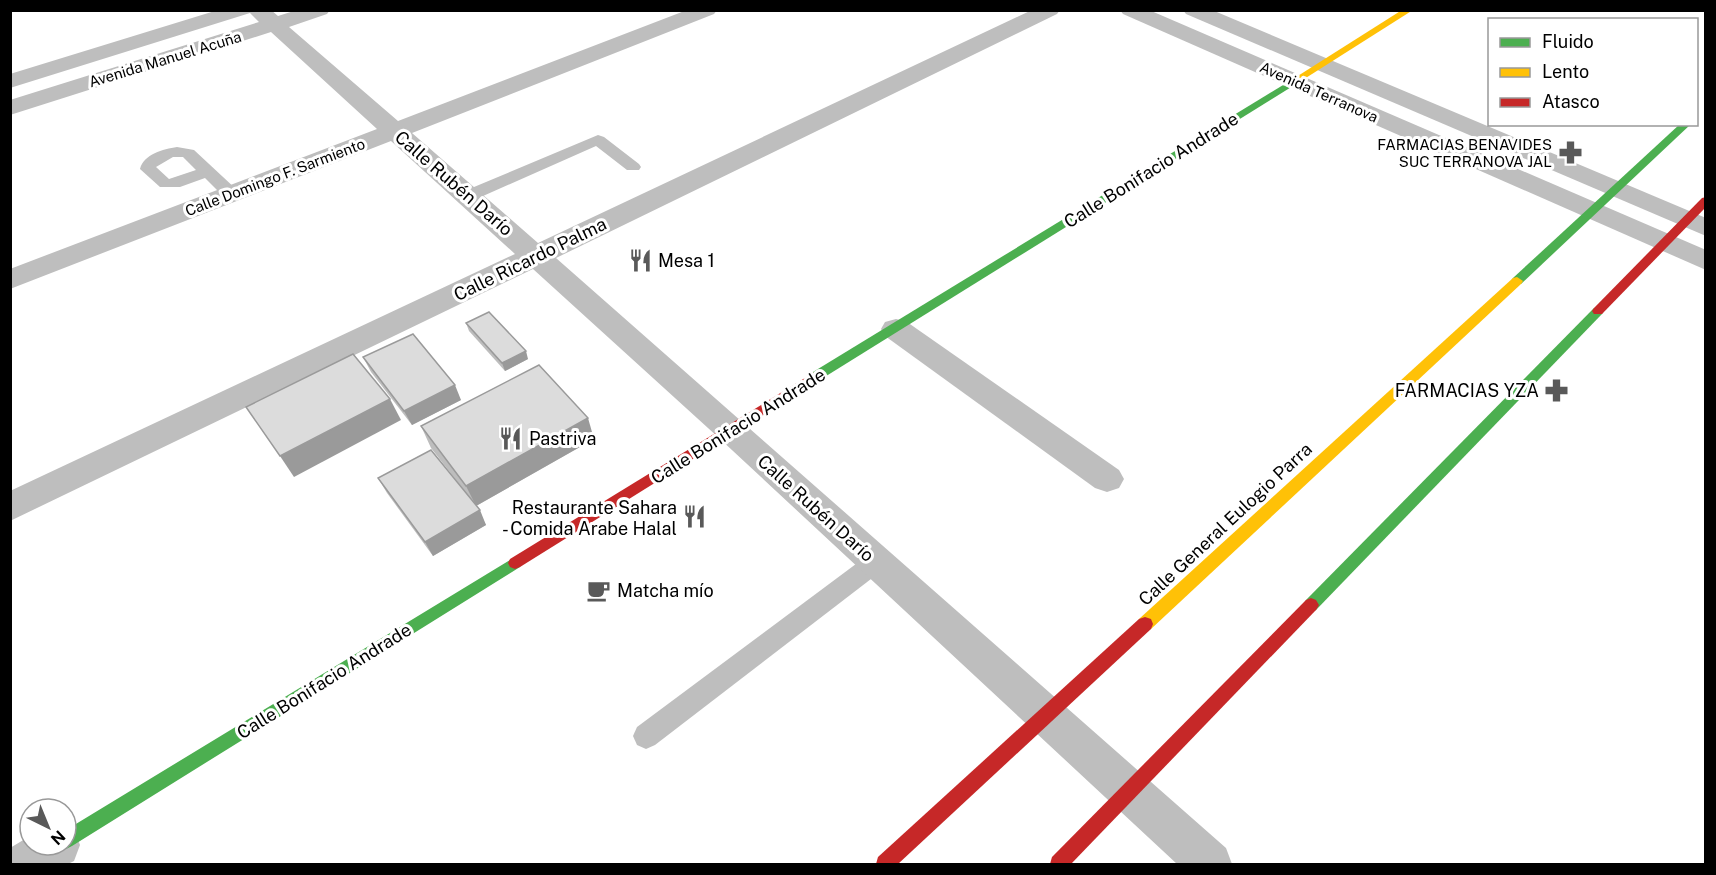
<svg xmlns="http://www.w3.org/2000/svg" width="1716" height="875" viewBox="0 0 1716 875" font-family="'Public Sans',sans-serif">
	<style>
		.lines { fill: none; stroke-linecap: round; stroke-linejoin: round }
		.lane { fill: #bebebe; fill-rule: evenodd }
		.street { fill: #bebebe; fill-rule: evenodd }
		.fast { fill: #4caf50; fill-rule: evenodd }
		.slow { fill: #ffc107; fill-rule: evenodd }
		.jam { fill: #c62828; fill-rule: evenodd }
		.wall { fill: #bdbdbd }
		.shaded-wall { fill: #9a9a9a }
		.building { fill: #dcdcdc; stroke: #9a9a9a; stroke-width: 1.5 }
		.labels { text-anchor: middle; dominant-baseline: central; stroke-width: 6; stroke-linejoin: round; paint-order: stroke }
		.far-street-label { font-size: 15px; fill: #000; stroke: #fff }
		.far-poi-label { font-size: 15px; fill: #000; stroke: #fff; text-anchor: end }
		.street-label { font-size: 18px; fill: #000; stroke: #fff }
		.poi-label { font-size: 18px; fill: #000; stroke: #fff; text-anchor: start }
	</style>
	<rect width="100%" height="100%" fill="#fff"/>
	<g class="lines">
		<g class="lane">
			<path d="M 598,135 L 604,137 L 639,164 L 641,167 L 639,170 L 627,170 L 596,146 L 474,200 L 468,201 L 460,196 L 462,192 Z"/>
			<path d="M 177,147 L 194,150 L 237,190 L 239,194 L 237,198 L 225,198 L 205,178 L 180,187 L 160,187 L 140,169 C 144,154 163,149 177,147 ZM 173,157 L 183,157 L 196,170 L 169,179 L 156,167 Z"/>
			<path d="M 876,552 L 884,555 L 888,562 L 884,569 L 655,745 L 646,749 L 637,745 L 633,736 L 637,727 L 868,555 Z"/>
		</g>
		<g class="street">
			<path d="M 218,10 L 271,10 L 278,16 L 297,10 L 330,10 L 327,14 L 289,27 L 398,121 L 687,10 L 717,10 L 714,14 L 412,133 L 538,243 L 1032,10 L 1060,10 L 1057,14 L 556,258 L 1226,848 L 1232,864 L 1177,864 L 719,438 L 533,269 L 10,521 L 10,491 L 515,254 L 391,141 L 10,289 L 10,269 L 377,129 L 271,32 L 10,115 L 10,100 L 259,22 L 250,13 L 10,88 L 10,74 Z"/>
			<path d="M 1120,10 L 1149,10 L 1706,250 L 1706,270 L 1123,14 Z"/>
			<path d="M 1183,10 L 1212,10 L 1706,218 L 1706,236 L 1186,14 Z"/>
			<path d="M 896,319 L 907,322 L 1119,470 L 1124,479 L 1119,488 L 1107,492 L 1095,488 L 885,336 L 881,329 L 885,322 Z"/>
			<path d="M 66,826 L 74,829 L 80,845 L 74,861 L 68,864 L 10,864 L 10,848 L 30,836 L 30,845 L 66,845 Z"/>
		</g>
		<g class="fast">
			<path d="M 1298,76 L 1303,79 L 1301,81 L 823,378 L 813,378 L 812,375 L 813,372 Z"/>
			<path d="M 1680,124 L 1691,124 L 1521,284 L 1513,284 L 1511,281 L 1513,278 Z"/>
			<path d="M 1598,307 L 1604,311 L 1602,314 L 1316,610 L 1311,612 L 1306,610 L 1303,605 L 1306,600 L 1594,308 Z"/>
			<path d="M 515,557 L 520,559 L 522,563 L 520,567 L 72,846 L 66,849 L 60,846 L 66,845 L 66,830 Z"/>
		</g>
		<g class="slow">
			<path d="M 1402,10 L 1413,10 L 1301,81 L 1293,79 Z"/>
			<path d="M 1517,277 L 1523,281 L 1521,284 L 1151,629 L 1145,631 L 1139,629 L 1137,624 L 1139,619 L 1513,278 Z"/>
		</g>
		<g class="jam">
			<path d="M 1706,197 L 1706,207 L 1602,314 L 1594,314 L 1592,311 L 1594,308 L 1702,198 Z"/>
			<path d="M 818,370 L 824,375 L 823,378 L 520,567 L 515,569 L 510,567 L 508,563 L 510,559 Z"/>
			<path d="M 1311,598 L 1316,600 L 1319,605 L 1316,610 L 1071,864 L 1050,864 L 1052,857 L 1306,600 Z"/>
			<path d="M 1145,617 L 1151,619 L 1153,624 L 1151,629 L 898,864 L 876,864 L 878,857 L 1139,619 Z"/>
		</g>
	</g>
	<g class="wall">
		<path d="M 466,323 L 528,359 L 505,371 L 469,331 Z"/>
		<path d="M 363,357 L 461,400 L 412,425 L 371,372 Z"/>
		<path d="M 421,426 L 594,439 L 476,506 L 486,525 L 433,556 L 387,493 L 378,478 L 467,494 L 431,448 Z"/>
	</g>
	<g class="shaded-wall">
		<path d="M 526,351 L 528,359 L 505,371 L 502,363 Z"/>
		<path d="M 455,385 L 461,400 L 412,425 L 404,411 Z"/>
		<path d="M 390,399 L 401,420 L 294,477 L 280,456 Z"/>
		<path d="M 588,418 L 594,439 L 476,506 L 466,486 Z"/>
		<path d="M 480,510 L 486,525 L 433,556 L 425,542 Z"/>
	</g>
	<g class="building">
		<path d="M 489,312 L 526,351 L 502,363 L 466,323 Z"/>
		<path d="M 413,334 L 455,385 L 404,411 L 363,357 Z"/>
		<path d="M 353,354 L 390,399 L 280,456 L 246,407 Z"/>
		<path d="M 539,365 L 588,418 L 466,486 L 421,426 Z"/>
		<path d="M 431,450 L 480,510 L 425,542 L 378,478 Z"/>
	</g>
	<defs>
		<symbol id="pharmacy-bare" viewBox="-9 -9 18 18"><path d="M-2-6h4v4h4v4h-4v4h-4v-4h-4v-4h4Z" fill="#595959" stroke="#fff" stroke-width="2.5" paint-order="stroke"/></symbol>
		<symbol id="restaurant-bare" viewBox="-9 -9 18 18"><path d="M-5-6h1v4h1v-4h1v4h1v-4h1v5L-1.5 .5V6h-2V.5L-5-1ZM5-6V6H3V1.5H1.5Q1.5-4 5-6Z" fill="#595959" stroke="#fff" stroke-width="2.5" paint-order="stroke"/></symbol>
		<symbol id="cafe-bare" viewBox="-9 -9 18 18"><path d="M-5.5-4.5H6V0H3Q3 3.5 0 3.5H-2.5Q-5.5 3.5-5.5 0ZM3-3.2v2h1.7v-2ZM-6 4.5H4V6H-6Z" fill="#595959" stroke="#fff" stroke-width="2.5" paint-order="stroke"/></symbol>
	</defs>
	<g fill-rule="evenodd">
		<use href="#pharmacy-bare" x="1554" y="136" width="33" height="33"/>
		<use href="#restaurant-bare" x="624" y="244" width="33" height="33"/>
		<use href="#pharmacy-bare" x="1540" y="374" width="33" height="33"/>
		<use href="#restaurant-bare" x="494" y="422" width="33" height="33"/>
		<use href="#restaurant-bare" x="678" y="500" width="33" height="33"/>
		<use href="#cafe-bare" x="582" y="574" width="33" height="33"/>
	</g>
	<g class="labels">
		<g class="far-street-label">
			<text transform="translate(165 59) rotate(-17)">Avenida Manuel Acuña</text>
			<text transform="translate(1319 92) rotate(24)">Avenida Terranova</text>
			<text transform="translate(275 177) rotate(-21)">Calle Domingo F. Sarmiento</text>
		</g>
		<g class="far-poi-label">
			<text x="1552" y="144">FARMACIAS BENAVIDES<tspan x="1552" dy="17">SUC TERRANOVA JAL</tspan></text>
		</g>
		<g class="street-label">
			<text transform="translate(1151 170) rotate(-32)">Calle Bonifacio Andrade</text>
			<text transform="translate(454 183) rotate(41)">Calle Rubén Darío</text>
			<text transform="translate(530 259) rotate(-26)">Calle Ricardo Palma</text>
			<text transform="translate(738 426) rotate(-32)">Calle Bonifacio Andrade</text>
			<text transform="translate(816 508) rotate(42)">Calle Rubén Darío</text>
			<text transform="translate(1225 524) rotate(-43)">Calle General Eulogio Parra</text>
			<text transform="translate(324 681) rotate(-32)">Calle Bonifacio Andrade</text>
		</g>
		<g class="poi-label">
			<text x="658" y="260">Mesa 1</text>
			<text x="1539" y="390" text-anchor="end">FARMACIAS YZA</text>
			<text x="529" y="438">Pastriva</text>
			<text x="677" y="507" text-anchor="end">Restaurante Sahara<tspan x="677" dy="21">- Comida Arabe Halal</tspan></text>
			<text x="617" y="590">Matcha mío</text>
		</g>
	</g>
	<rect width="1716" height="875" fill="none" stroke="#000000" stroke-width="24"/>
	<rect x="1488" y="18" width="210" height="108" fill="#ffffff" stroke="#999999" stroke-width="1.5"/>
	<rect x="1500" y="38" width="30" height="9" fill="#4caf50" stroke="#999999" stroke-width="1.5"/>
	<text x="1542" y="48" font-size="18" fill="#000000">Fluido</text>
	<rect x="1500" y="68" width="30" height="9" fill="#ffc107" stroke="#999999" stroke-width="1.5"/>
	<text x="1542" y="78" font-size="18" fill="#000000">Lento</text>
	<rect x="1500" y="98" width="30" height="9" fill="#c62828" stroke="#999999" stroke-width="1.5"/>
	<text x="1542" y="108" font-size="18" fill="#000000">Atasco</text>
	<g transform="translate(48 827) rotate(137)"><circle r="28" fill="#ffffff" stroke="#999999" stroke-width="1.5"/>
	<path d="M0-4.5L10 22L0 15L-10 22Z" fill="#595959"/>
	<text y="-9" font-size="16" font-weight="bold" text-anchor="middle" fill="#000000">N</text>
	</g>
</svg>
